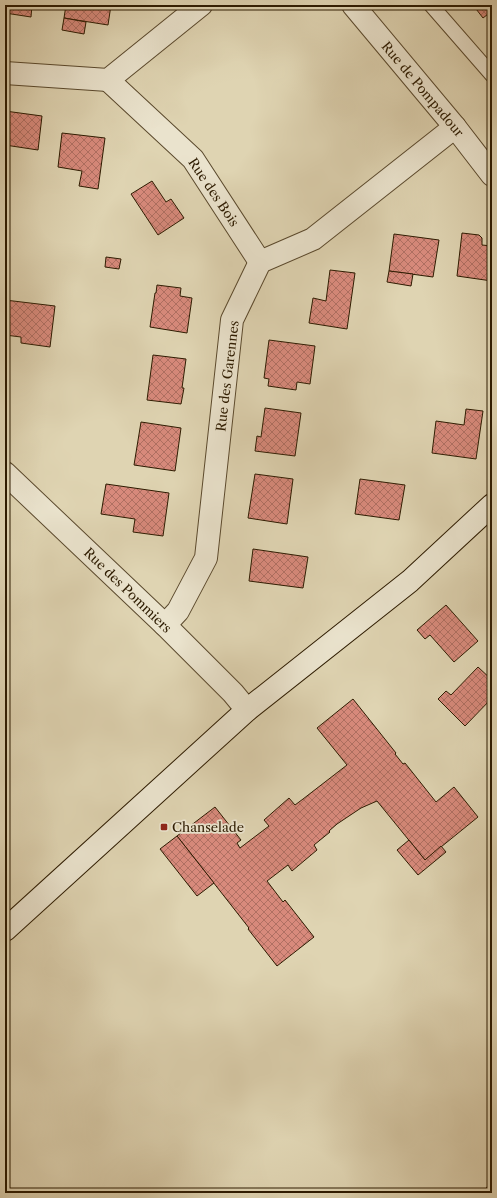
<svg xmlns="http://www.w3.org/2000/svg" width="497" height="1198" viewBox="0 0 497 1198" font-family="'Libre Caslon Text',serif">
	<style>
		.building { fill: url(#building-cross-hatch); stroke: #2d1b01 }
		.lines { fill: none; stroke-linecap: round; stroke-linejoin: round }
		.lane-casing { stroke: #5a492d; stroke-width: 16 }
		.street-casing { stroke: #5a492d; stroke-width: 24 }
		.secondary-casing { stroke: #2d1b01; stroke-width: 24 }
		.lane { stroke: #eae3cd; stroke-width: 14 }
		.street { stroke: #eae3cd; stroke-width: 22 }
		.secondary { stroke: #eae3cd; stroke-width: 22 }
		.poi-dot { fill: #8f2418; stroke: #eae3cd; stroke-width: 1.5 }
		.labels { text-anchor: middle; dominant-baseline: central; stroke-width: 3.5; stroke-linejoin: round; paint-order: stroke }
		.street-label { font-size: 13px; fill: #2d1b01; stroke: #eae3cd }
		.poi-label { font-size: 13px; fill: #2d1b01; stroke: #eae3cd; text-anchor: start }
	</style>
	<defs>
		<pattern id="building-cross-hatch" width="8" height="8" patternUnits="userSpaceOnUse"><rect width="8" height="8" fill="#d88a7c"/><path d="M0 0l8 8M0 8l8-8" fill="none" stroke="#b07063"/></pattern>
	</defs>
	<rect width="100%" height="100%" fill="#dfd4b2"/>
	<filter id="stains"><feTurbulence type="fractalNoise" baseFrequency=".005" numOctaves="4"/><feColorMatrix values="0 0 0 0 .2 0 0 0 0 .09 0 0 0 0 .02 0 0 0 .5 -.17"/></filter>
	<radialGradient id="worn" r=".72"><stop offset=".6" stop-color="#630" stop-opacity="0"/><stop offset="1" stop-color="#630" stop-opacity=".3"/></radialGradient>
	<g class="building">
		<path d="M 5,5 L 32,5 L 31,17 L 5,13 Z"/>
		<path d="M 66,5 L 111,5 L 108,25 L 64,18 Z"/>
		<path d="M 473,5 L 492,5 L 492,11 L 483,18 Z"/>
		<path d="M 64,18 L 86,22 L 84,34 L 62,30 Z"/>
		<path d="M 5,111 L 42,116 L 38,150 L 5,145 Z"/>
		<path d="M 62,133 L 105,138 L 98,189 L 79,186 L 82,171 L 58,167 Z"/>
		<path d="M 152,181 L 166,202 L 171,199 L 184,218 L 158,235 L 131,194 Z"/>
		<path d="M 462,233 L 479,235 L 482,238 L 482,245 L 492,246 L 492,281 L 457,276 Z"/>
		<path d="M 394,234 L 439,240 L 433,277 L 389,271 Z"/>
		<path d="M 106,257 L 121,259 L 119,269 L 105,267 Z"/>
		<path d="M 330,270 L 355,273 L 347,329 L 309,323 L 313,298 L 326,301 Z"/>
		<path d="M 389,271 L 413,274 L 411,286 L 387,282 Z"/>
		<path d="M 157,285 L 181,288 L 180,296 L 192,298 L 187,333 L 150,327 L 155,293 L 156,293 Z"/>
		<path d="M 5,300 L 55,306 L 50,347 L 21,343 L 21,337 L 5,335 Z"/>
		<path d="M 269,340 L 315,346 L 310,384 L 297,382 L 296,390 L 268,386 L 269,379 L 264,378 Z"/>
		<path d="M 153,355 L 186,359 L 182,388 L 184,388 L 181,404 L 147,400 Z"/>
		<path d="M 265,408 L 301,413 L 295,456 L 255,451 L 257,436 L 261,437 Z"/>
		<path d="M 466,409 L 483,411 L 476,459 L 432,453 L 436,421 L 464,425 Z"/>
		<path d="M 141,422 L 181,428 L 175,471 L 134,465 Z"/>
		<path d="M 255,474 L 293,479 L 287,524 L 248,518 Z"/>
		<path d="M 360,479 L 405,485 L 399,520 L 355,514 Z"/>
		<path d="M 106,484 L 169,493 L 163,536 L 133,532 L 135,519 L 101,514 Z"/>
		<path d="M 253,549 L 308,557 L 303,588 L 249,581 Z"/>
		<path d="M 446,605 L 478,641 L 454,662 L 430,635 L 425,639 L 417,630 Z"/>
		<path d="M 478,667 L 492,680 L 492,698 L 465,726 L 438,699 L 446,691 L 451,695 Z"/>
		<path d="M 353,699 L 396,753 L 395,754 L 403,764 L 405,763 L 436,802 L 454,787 L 478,817 L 425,860 L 377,801 L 361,808 L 337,824 L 329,831 L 330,832 L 314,845 L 317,850 L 292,871 L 288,865 L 267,881 L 283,902 L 285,900 L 314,937 L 277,966 L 248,929 L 249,928 L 177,836 L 215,807 L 241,840 L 237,843 L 240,848 L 269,826 L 264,820 L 289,798 L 295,805 L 303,799 L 347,765 L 317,728 Z"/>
		<path d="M 177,836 L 214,883 L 197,896 L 160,849 Z"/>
		<path d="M 409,840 L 425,860 L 441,846 L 446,852 L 418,875 L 397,850 Z"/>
		<path d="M 492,1181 L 492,1193 L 482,1193 Z"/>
	</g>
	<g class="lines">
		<defs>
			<path id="lane" d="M 431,5 L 492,75"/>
			<g id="street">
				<path d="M 353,5 L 455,127 L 492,175"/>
				<path d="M 5,73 L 108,80 L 201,5"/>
				<path d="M 108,80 L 193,159 L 260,262"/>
				<path d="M 5,473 L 165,625 L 233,693 L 247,710"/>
				<path d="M 165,625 L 178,611 L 206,558 L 232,320 L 260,262 L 313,239 L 455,127"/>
			</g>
			<path id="secondary" d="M 5,930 L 247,710 L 410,581 L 492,505"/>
		</defs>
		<use href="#lane" class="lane-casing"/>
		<use href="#street" class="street-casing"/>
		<use href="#secondary" class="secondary-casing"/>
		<use href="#lane" class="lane"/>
		<use href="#street" class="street"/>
		<use href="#secondary" class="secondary"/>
	</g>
	<rect class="poi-dot" x="160" y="823" width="8" height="8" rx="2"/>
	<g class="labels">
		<g class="street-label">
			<text transform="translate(423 89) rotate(50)">Rue de Pompadour</text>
			<text transform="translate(214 192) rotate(56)">Rue des Bois</text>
			<text transform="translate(227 376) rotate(-83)">Rue des Garennes</text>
			<text transform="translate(128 590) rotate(44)">Rue des Pommiers</text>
		</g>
		<g class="poi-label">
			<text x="172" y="827">Chanselade</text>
		</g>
	</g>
	<rect width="497" height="1198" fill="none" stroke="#dfd4b2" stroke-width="20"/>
	<rect x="6" y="6" width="485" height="1186" fill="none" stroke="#2d1b01" stroke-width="2"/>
	<rect x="10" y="10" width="477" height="1178" fill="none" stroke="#2d1b01"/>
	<rect width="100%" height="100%" filter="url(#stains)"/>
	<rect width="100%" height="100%" fill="url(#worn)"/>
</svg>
